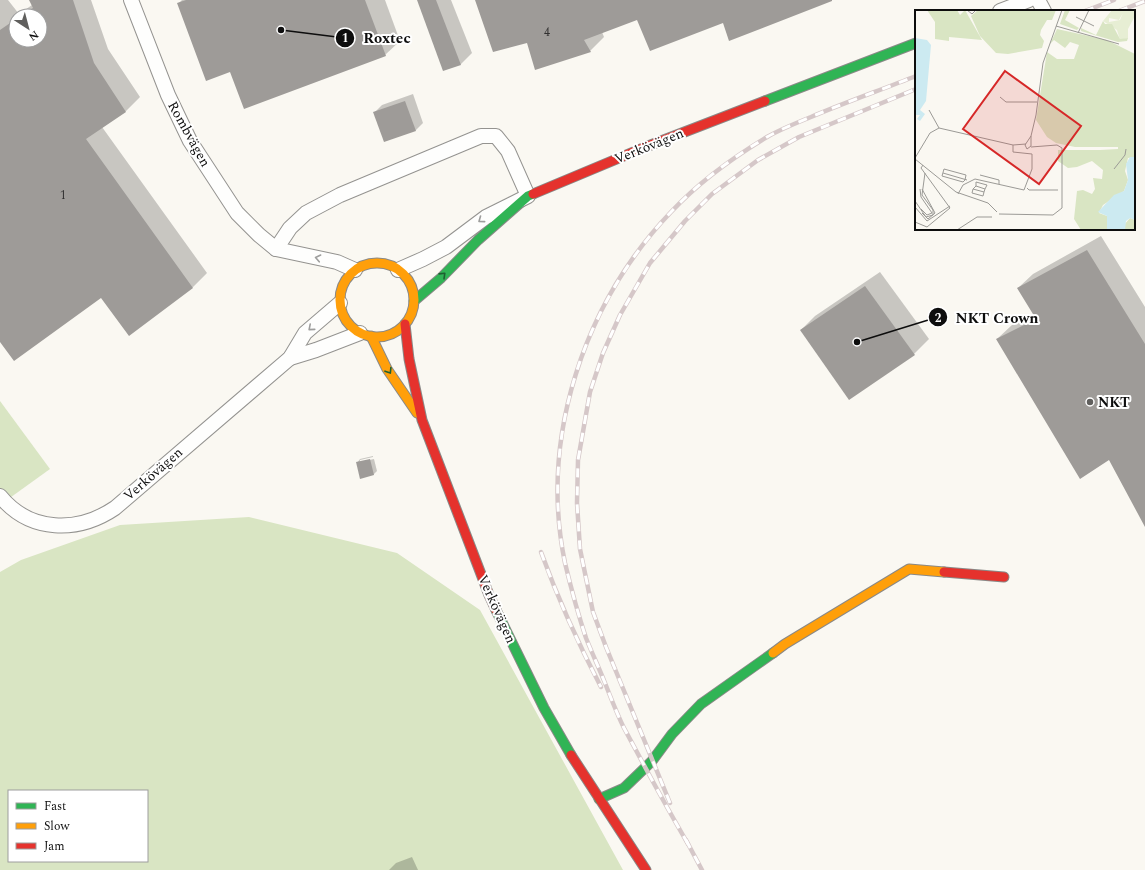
<svg xmlns="http://www.w3.org/2000/svg" width="1145" height="870" viewBox="0 0 1145 870" font-family="Spectral,serif">
	<style>
		.forest { fill: #d9e5c3; fill-rule: evenodd }
		.shadow { fill: #0003; fill-rule: evenodd }
		.building { fill: #9e9b98 }
		.lines { fill: none; stroke-linecap: round; stroke-linejoin: round }
		.street-casing { stroke: #949390; stroke-width: 16 }
		.fast-casing { stroke: #8a8987; stroke-width: 11 }
		.slow-casing { stroke: #8a8987; stroke-width: 11 }
		.jam-casing { stroke: #8a8987; stroke-width: 11 }
		.street { stroke: #fefefd; stroke-width: 14 }
		.fast { stroke: #30b455; stroke-width: 9 }
		.slow { stroke: #ff9f0a; stroke-width: 9 }
		.jam { stroke: #e5322d; stroke-width: 9 }
		.rail-casing { stroke: #d5c7c8; stroke-width: 4.5 }
		.rail { stroke: #fff; stroke-width: 3; stroke-dasharray: 9; stroke-linecap: butt }
		.oneway { stroke: #9e9e9d }
		.oneway2 { stroke: #1e6031 }
		.poi-dot { fill: #605f5d; stroke: #fff; stroke-width: 1.5 }
		.labels { text-anchor: middle; dominant-baseline: central; stroke-width: 4; stroke-linejoin: round; paint-order: stroke }
		.number-label { font-size: 12px; fill: #313030 }
		.street-label { font-size: 14px; fill: #0d0d0d; stroke: #fff }
		.poi-label { font-size: 14px; font-weight: bold; fill: #0d0d0d; stroke: #fff; text-anchor: start }
		.inset-road { fill: none; stroke: #9b9a96; stroke-width: 1 }
		.view { fill: #d62828; fill-opacity: 0.15; stroke: #d62828; stroke-width: 2 }
		.inset-edge { fill: none; stroke: #0d0d0d; stroke-width: 2 }
		.leader { fill: none; stroke: #0d0d0d; stroke-width: 1.5 }
		.callout-dot { fill: #0d0d0d; stroke: #fff; stroke-width: 1.5 }
		.mark-label { font-size: 12px; text-anchor: middle; font-weight: bold; fill: #fff }
		.callout-label { font-size: 15px; text-anchor: middle; font-weight: bold; fill: #0d0d0d; stroke: #fff; stroke-width: 4; stroke-linejoin: round; paint-order: stroke }
	</style>
	<rect width="100%" height="100%" fill="#faf8f2"/>
	<g class="forest">
		<path d="M 0,401 L 50,469 L 0,505 Z"/>
		<path d="M 249,517 L 397,553 L 480,610 L 623,870 L 0,870 L 0,572 L 21,560 L 120,525 ZM 9,791 L 147,791 L 147,861 L 9,861 Z"/>
	</g>
	<g class="shadow">
		<path d="M 0,0 L 8,0 L 19,14 L 32,5 L 30,0 L 91,0 L 108,49 L 140,97 L 126,111 L 102,127 L 207,273 L 193,287 L 129,335 L 101,296 L 0,340 ZM 16,16 L 40,16 L 40,40 L 16,40 Z"/>
		<path d="M 182,0 L 385,0 L 400,41 L 385,55 L 231,71 L 178,4 Z"/>
		<path d="M 418,0 L 451,0 L 472,53 L 461,64 L 444,69 Z"/>
		<path d="M 476,0 L 829,0 L 724,22 L 638,19 L 602,32 L 604,37 L 590,51 L 528,42 Z"/>
		<path d="M 413,94 L 423,123 L 416,130 L 385,141 L 375,112 L 382,105 Z"/>
		<path d="M 1101,236 L 1145,307 L 1145,525 L 1109,459 L 997,339 L 1012,325 L 1034,314 L 1018,288 L 1033,274 Z"/>
		<path d="M 880,272 L 929,339 L 914,354 L 849,398 L 801,330 L 815,316 Z"/>
		<path d="M 373,456 L 373,457 L 360,460 L 360,462 L 374,459 L 377,471 L 373,475 L 357,463 L 360,459 Z"/>
		<path d="M 412,857 L 418,870 L 389,870 L 396,863 Z"/>
	</g>
	<g class="building">
		<path d="M 29,0 L 73,0 L 94,63 L 126,112 L 86,139 L 193,288 L 129,336 L 101,298 L 14,361 L 0,342 L 0,30 L 16,19 L 16,40 L 40,40 L 40,16 L 21,16 L 33,8 Z"/>
		<path d="M 186,0 L 365,0 L 386,56 L 244,109 L 230,72 L 206,81 L 177,3 Z"/>
		<path d="M 417,0 L 436,0 L 461,65 L 443,71 Z"/>
		<path d="M 475,0 L 832,0 L 832,1 L 729,41 L 723,23 L 650,51 L 637,20 L 584,40 L 591,52 L 535,70 L 527,43 L 493,52 Z"/>
		<path d="M 405,101 L 416,131 L 384,142 L 373,112 Z"/>
		<path d="M 1087,250 L 1145,344 L 1145,527 L 1109,460 L 1080,479 L 996,339 L 1036,319 L 1017,288 Z"/>
		<path d="M 865,286 L 915,355 L 849,400 L 800,330 Z"/>
		<path d="M 370,459 L 374,475 L 360,479 L 356,462 Z"/>
	</g>
	<g class="lines">
		<defs>
			<g id="street">
				<path d="M 131,0 L 168,95 L 190,141 L 237,213 L 259,235 L 276,249 L 337,262 L 355,270"/>
				<path d="M 1038,0 L 1044,11"/>
				<path d="M 1000,11 L 1029,0"/>
				<path d="M 276,249 L 290,228 L 306,213 L 340,195 L 481,136 L 496,136 L 508,151 L 528,196 L 486,217 L 446,247 L 423,259 L 398,270"/>
				<path d="M 290,358 L 316,350 L 360,333"/>
				<path d="M 0,496 C 30,533 78,533 115,508 L 290,358 L 305,333 L 340,303"/>
			</g>
			<g id="fast">
				<path d="M 765,101 L 916,43"/>
				<path d="M 414,301 L 441,278 L 478,240 L 528,196 L 533,194"/>
				<path d="M 496,610 L 544,708 L 571,755"/>
				<path d="M 599,799 L 624,788 L 652,761 L 672,734 L 701,704 L 773,653"/>
			</g>
			<g id="slow">
				<circle cx="377" cy="300" r="37"/>
				<path d="M 371,336 L 387,369 L 417,413"/>
				<path d="M 773,653 L 785,644 L 909,569 L 944,572"/>
			</g>
			<g id="jam">
				<path d="M 533,194 L 643,148 L 765,101"/>
				<path d="M 405,324 L 409,359 L 422,420 L 489,595 L 496,610"/>
				<path d="M 944,572 L 1004,577"/>
				<path d="M 571,755 L 646,870"/>
			</g>
		</defs>
		<use href="#street" class="street-casing"/>
		<use href="#fast" class="fast-casing"/>
		<use href="#slow" class="slow-casing"/>
		<use href="#jam" class="jam-casing"/>
		<use href="#street" class="street"/>
		<use href="#fast" class="fast"/>
		<use href="#slow" class="slow"/>
		<use href="#jam" class="jam"/>
		<defs>
			<g id="rail">
				<path d="M 1085,11 L 1114,0"/>
				<path d="M 1119,11 L 1145,1"/>
				<path d="M 541,552 C 558,599 578,643 601,687"/>
				<path d="M 670,803 L 606,647 L 593,612 L 580,549 L 577,503 L 578,460 L 590,392 L 603,353 L 620,315 L 650,263 L 685,221 L 712,194 L 758,160 L 799,137 L 916,89"/>
				<path d="M 686,840 L 702,870"/>
				<path d="M 688,844 C 673,818 659,793 645,767 C 638,754 631,741 624,728 C 617,714 611,698 605,683 C 599,668 592,653 586,638 C 578,614 571,588 565,563 C 539,438 584,303 671,212 C 699,182 732,158 767,137 C 781,129 796,123 811,117 C 846,102 881,90 916,76"/>
			</g>
		</defs>
		<use href="#rail" class="rail-casing"/>
		<use href="#rail" class="rail"/>
	</g>
	<defs><path id="oneway-chevron" d="M-2-3.5L2.5 0L-2 3.5" fill="none" stroke-width="1.6" stroke-linecap="round" stroke-linejoin="round"/></defs>
	<g class="oneway">
		<use href="#oneway-chevron" transform="translate(481 220) rotate(144)"/>
		<use href="#oneway-chevron" transform="translate(318 258) rotate(-168)"/>
		<use href="#oneway-chevron" transform="translate(311 328) rotate(139)"/>
	</g>
	<g class="oneway2">
		<use href="#oneway-chevron" transform="translate(443 275) rotate(-44)"/>
		<use href="#oneway-chevron" transform="translate(389 371) rotate(58)"/>
	</g>
	<circle class="poi-dot" cx="1090" cy="402" r="4"/>
	<g class="labels">
		<g class="number-label">
			<text x="547" y="32">4</text>
			<text x="63" y="195">1</text>
		</g>
		<g class="street-label">
			<text transform="translate(189 134) rotate(61)">Rombvägen</text>
			<text transform="translate(649 146) rotate(-22)">Verkövägen</text>
			<text transform="translate(153 474) rotate(-41)">Verkövägen</text>
			<text transform="translate(497 609) rotate(66)">Verkövägen</text>
		</g>
		<g class="poi-label">
			<text x="1098" y="402">NKT</text>
		</g>
	</g>
	<g transform="translate(915 10)">
		<rect width="220" height="220" fill="#faf8f2"/>
		<path d="M 197,0 L 209,1 L 204,10 L 194,8 L 194,12 L 205,10 L 209,0 L 220,0 L 220,6 L 213,19 L 213,28 L 205,30 L 202,20 L 188,11 Z" fill="#e7eed4"/>
		<path d="M 12,0 L 42,0 L 45,5 L 50,0 L 67,30 L 34,27 L 34,31 L 20,29 L 20,12 ZM 63,0 L 141,0 L 137,10 L 132,10 L 126,20 L 125,25 L 129,31 L 127,38 L 93,44 L 81,43 L 65,26 L 56,6 ZM 150,0 L 155,0 L 150,10 L 164,18 L 162,20 L 145,14 ZM 188,11 L 190,14 L 197,14 L 205,29 L 213,28 L 212,31 L 203,32 L 166,21 L 166,18 L 181,25 ZM 142,19 L 192,30 L 220,44 L 220,147 L 213,148 L 210,161 L 213,170 L 209,181 L 188,195 L 184,203 L 192,206 L 192,220 L 166,220 L 159,209 L 162,181 L 168,180 L 177,184 L 180,179 L 178,168 L 187,169 L 188,160 L 177,151 L 162,157 L 153,158 L 143,151 L 143,140 L 185,140 L 203,139 L 203,137 L 160,137 L 141,133 L 132,127 L 121,110 L 132,42 L 142,49 L 159,49 L 164,35 L 155,32 L 150,38 L 139,30 L 135,34 ZM 215,208 L 220,210 L 220,220 L 210,220 L 209,215 Z" fill="#d9e5c3"/>
		<path d="M 0,28 L 12,30 L 16,35 L 11,91 L 5,100 L 10,104 L 5,111 L 2,109 L 5,105 L 0,105 ZM 215,147 L 220,147 L 220,210 L 215,208 L 211,211 L 210,220 L 192,220 L 192,206 L 183,202 L 199,185 L 209,181 L 213,170 L 211,154 Z" fill="#cceaf1"/>
		<path class="inset-road" d="M 52,0 L 57,4 L 61,0M 161,7 L 179,16M 141,16 L 204,34M 163,23 L 174,0M 85,87 L 91,92 L 122,92M 14,100 L 24,118M 116,126 L 116,136 L 112,139 L 110,135 L 116,126 L 121,105 L 128,53 L 147,0M 98,135 L 98,142 L 117,144M 0,148 L 15,123 L 24,118 L 98,135 L 111,134M 0,149 L 41,182 L 73,193 L 82,202M 29,159 L 51,165 L 50,170 L 48,172 L 27,166 ZM 199,159 L 210,145 L 211,139M 28,163 L 52,170M 65,165 L 84,170 L 84,174M 61,176 L 61,172 L 72,175 L 70,179 L 69,182 L 68,186 L 57,183 L 58,179 L 69,182M 112,178 L 114,180 L 143,180M 5,179 L 6,187 L 17,203 L 12,205 L 6,199M 58,179 L 61,176 L 70,179M 43,184 L 48,175 L 60,169 L 109,180 L 117,159 L 117,144M 0,191 L 11,207 L 18,205 L 18,200 L 7,185 L 10,163M 0,197 L 12,211 L 35,196M 7,203 L 13,209 L 20,203 L 7,179M 84,204 L 138,205 L 147,198 L 147,138 L 142,135 L 116,137M 0,212 L 12,217 L 35,198 L 6,158 L 8,155M 42,220 L 62,207 L 77,207"/>
		<path class="view" d="M 90,61 L 166,116 L 124,174 L 48,119 Z"/>
		<rect width="220" height="220" class="inset-edge"/>
	</g>
	<path class="leader" d="M281 30L345 38M857 342L938 317"/>
	<g class="callout-dot">
		<circle cx="281" cy="30" r="4"/>
		<circle cx="857" cy="342" r="4"/>
		<circle cx="345" cy="38" r="10"/>
		<circle cx="938" cy="317" r="10"/>
	</g>
	<g class="mark-label">
		<text x="345" y="42">1</text>
		<text x="938" y="322">2</text>
	</g>
	<g class="callout-label">
		<text x="387" y="43">Roxtec</text>
		<text x="997" y="323">NKT Crown</text>
	</g>
	<rect x="8" y="790" width="140" height="72" fill="#ffffff" stroke="#9e9e9e"/>
	<rect x="16" y="803" width="20" height="6" fill="#30b455" stroke="#9e9e9e"/>
	<text x="44" y="810" font-size="12" fill="#0d0d0d">Fast</text>
	<rect x="16" y="823" width="20" height="6" fill="#ff9f0a" stroke="#9e9e9e"/>
	<text x="44" y="830" font-size="12" fill="#0d0d0d">Slow</text>
	<rect x="16" y="843" width="20" height="6" fill="#e5322d" stroke="#9e9e9e"/>
	<text x="44" y="850" font-size="12" fill="#0d0d0d">Jam</text>
	<g transform="translate(28 28) rotate(144)"><circle r="19" fill="#ffffff" stroke="#9e9e9e"/>
	<path d="M0-3L7 15L0 10L-7 15Z" fill="#605f5d"/>
	<text y="-6" font-size="11" font-weight="bold" text-anchor="middle" fill="#0d0d0d">N</text>
	</g>
</svg>
